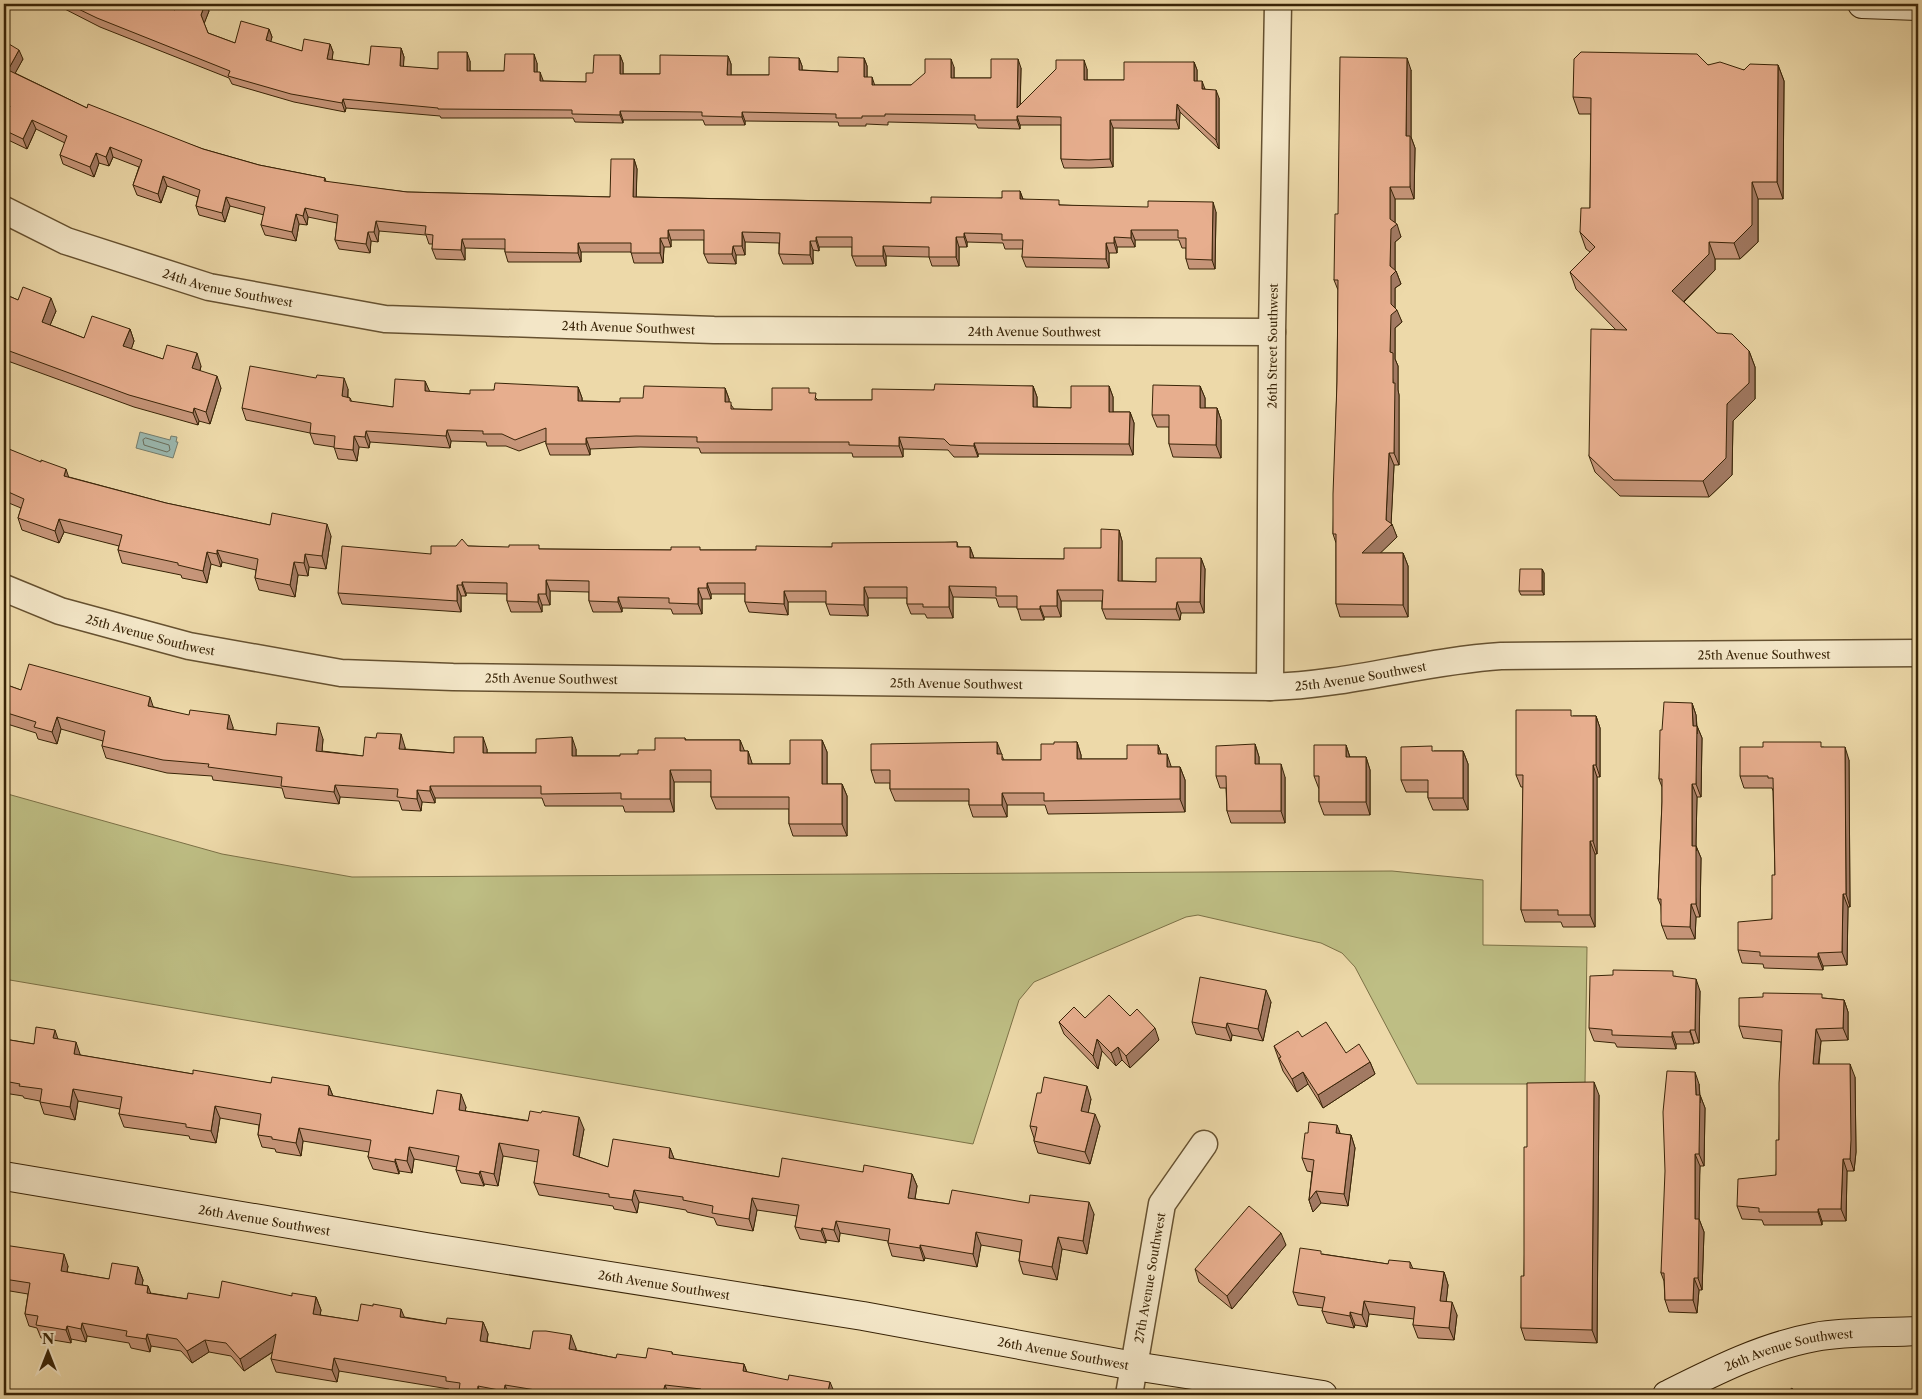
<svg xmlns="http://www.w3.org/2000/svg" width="1922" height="1399" viewBox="0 0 1922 1399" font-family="'Libre Caslon Text',serif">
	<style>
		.green { fill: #bebe84; stroke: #7c7146 }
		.water { fill: #9bb9b1; stroke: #747d6d }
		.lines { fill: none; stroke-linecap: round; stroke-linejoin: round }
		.shore { stroke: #6a6e5c; stroke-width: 1 }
		.street-casing { stroke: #665130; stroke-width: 29 }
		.secondary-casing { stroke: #392407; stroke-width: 30 }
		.street { stroke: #f3e6c7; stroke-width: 26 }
		.secondary { stroke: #f3e6c7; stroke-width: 28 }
		.wall { fill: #c7967a; stroke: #392407 }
		.shaded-wall { fill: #a27a63; stroke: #392407 }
		.building { fill: #e7ae8e; stroke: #392407 }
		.labels { text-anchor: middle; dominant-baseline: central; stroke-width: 4; stroke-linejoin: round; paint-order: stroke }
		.street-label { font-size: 12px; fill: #392407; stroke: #f3e6c7 }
	</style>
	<rect width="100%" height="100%" fill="#edd9a9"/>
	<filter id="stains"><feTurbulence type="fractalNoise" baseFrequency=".004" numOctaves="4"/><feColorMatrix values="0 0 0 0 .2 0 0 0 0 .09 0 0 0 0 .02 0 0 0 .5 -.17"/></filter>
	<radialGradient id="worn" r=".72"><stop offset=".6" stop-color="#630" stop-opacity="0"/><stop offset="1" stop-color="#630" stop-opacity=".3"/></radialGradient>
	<path class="green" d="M 4,793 L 222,854 L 352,877 L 1392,871 L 1483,880 L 1483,945 L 1587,947 L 1585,1084 L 1417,1084 L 1355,967 L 1342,953 L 1321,943 L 1198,915 L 1186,917 L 1034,982 L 1019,1000 L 973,1144 L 4,979 Z"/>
	<path class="water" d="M 140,432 L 170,440 L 171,436 L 177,437 L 176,442 L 178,442 L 173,458 L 136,448 Z"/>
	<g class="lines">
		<path class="shore" d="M 146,438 L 169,445 L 170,450 L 167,452 L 144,445 L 143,440 Z"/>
		<defs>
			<g id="street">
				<path id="s1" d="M 4,210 L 66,241 L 209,287 L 385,319 L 714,330 L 1272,332"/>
				<path id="s2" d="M 4,588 L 60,611 L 189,646 L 341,673 L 453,677 L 1270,687 C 1348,685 1423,661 1501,656 L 1918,653"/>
				<path id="s3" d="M 1270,687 L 1272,332 L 1278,4"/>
				<path id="s4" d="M 1129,1395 L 1162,1204 L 1204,1144"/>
			</g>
			<g id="secondary">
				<path d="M 1862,4 L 1918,6"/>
				<path id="s5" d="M 4,1176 L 426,1247 L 863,1316 L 1134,1366 L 1323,1395"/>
				<path id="s6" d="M 1667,1395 C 1715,1371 1762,1347 1815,1337 C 1848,1331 1885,1333 1918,1331"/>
			</g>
		</defs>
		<use href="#street" class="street-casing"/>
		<use href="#secondary" class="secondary-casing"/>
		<use href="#street" class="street"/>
		<use href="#secondary" class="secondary"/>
	</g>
	<g class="wall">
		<path d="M 55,4 L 161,4 L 175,10 L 177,4 L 206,4 L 209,11 L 204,23 L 208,33 L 235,43 L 269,29 L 272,37 L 270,42 L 302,51 L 330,44 L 333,52 L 332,60 L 369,65 L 401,48 L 404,57 L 403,67 L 438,69 L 470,61 L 470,71 L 504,71 L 537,63 L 537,72 L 543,81 L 586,82 L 593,73 L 620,55 L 623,63 L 623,74 L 660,74 L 728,56 L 731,64 L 731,75 L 769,75 L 799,58 L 802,66 L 802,70 L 838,72 L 864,58 L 867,66 L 867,77 L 875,85 L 911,85 L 954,67 L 954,78 L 991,78 L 1021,68 L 1020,105 L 1087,69 L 1087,80 L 1124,80 L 1194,62 L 1197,70 L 1197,81 L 1205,89 L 1219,98 L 1219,149 L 1180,112 L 1179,129 L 1113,128 L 1113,167 L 1092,168 L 1064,168 L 1061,159 L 1061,125 L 1020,125 L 1020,129 L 978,128 L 976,124 L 888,122 L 888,125 L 866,124 L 866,126 L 839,126 L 838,122 L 745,121 L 745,125 L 705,125 L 703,120 L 623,120 L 623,123 L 575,122 L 573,118 L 441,118 L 440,116 L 346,108 L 345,112 L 294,102 L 232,84 L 229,78 L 100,27 Z"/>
		<path d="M 4,41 L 23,59 L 15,73 L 87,108 L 203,149 L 259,165 L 325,178 L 326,182 L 407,192 L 610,197 L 634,159 L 637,169 L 636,197 L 931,203 L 1002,198 L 1020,191 L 1023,199 L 1061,205 L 1216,212 L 1215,269 L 1189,269 L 1186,259 L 1186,248 L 1182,248 L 1179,240 L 1135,240 L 1135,247 L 1117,247 L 1117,253 L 1109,253 L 1109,268 L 1026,267 L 1022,257 L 1023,249 L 1005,249 L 1003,243 L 967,242 L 967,247 L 959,247 L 959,266 L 932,266 L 929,257 L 886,256 L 886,266 L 856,266 L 852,256 L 852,247 L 819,247 L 819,251 L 813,250 L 813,264 L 783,264 L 779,254 L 779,243 L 745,242 L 745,255 L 736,255 L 736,264 L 708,263 L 704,254 L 704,240 L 671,240 L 671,247 L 664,247 L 663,263 L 634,263 L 631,252 L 581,252 L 581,262 L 508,262 L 505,252 L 505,249 L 465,248 L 465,260 L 436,259 L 432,249 L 433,244 L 429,244 L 426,235 L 379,231 L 378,242 L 371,241 L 370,253 L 339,249 L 335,240 L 337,223 L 308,217 L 307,225 L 299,224 L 296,241 L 265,235 L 261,225 L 264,215 L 230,206 L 225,222 L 199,215 L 196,206 L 198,197 L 167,186 L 161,203 L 137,195 L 133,185 L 139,167 L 113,157 L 109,166 L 99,163 L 94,177 L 63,164 L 60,155 L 65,143 L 36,129 L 27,149 L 4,138 L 4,119 L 7,112 L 4,110 Z"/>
		<path d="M 1708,65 L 1744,70 L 1778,65 L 1784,81 L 1783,199 L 1758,199 L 1758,242 L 1740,259 L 1715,259 L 1715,270 L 1684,302 L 1717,333 L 1749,351 L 1755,367 L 1755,399 L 1733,421 L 1732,475 L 1709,497 L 1620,496 L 1595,472 L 1589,456 L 1616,330 L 1576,289 L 1570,272 L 1590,252 L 1586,249 L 1580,232 L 1590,208 L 1591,114 L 1579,114 L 1573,97 Z"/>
		<path d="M 1411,70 L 1411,137 L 1415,148 L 1414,199 L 1395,199 L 1395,223 L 1401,237 L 1395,242 L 1395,270 L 1396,271 L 1401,284 L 1395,288 L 1395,308 L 1402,322 L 1395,328 L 1395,359 L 1398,366 L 1398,390 L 1399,395 L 1399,465 L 1394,465 L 1391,523 L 1397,537 L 1380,553 L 1403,553 L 1408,566 L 1408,617 L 1340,617 L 1336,604 L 1336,543 L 1333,534 L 1337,382 L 1338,290 L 1334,280 Z"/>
		<path d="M 4,294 L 18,300 L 56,311 L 50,325 L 84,338 L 130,329 L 134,341 L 131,349 L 163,359 L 201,366 L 200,371 L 221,388 L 210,424 L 199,421 L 198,425 L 134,407 L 5,360 L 4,356 Z"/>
		<path d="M 425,381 L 429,392 L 470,394 L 494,390 L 578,387 L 582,398 L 582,401 L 620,402 L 725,388 L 729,399 L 729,402 L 734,409 L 772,410 L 811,393 L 818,400 L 872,400 L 934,390 L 1033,386 L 1037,397 L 1037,407 L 1071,408 L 1109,386 L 1113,397 L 1113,412 L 1130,412 L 1134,423 L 1133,455 L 978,454 L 978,457 L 954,457 L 948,450 L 903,449 L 903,457 L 853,457 L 852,453 L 701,453 L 699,448 L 640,447 L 590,449 L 590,455 L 550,455 L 546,444 L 546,441 L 519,451 L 506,446 L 487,446 L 486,442 L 451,441 L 450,448 L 370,442 L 369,448 L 359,447 L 357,461 L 338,459 L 334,447 L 314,444 L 310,433 L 246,420 L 242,408 L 348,389 L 348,397 L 350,398 L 352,402 L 393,407 Z"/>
		<path d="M 1200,386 L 1205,398 L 1205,408 L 1217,408 L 1221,420 L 1221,458 L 1173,457 L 1169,444 L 1169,427 L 1157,427 L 1152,415 Z"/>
		<path d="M 4,447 L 69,477 L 166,503 L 270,525 L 331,536 L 326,569 L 309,567 L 308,576 L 298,575 L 295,597 L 259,590 L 255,578 L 256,570 L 222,562 L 221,567 L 211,564 L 207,583 L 182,578 L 181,575 L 122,563 L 118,550 L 119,546 L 64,532 L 59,543 L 22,530 L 18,518 L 21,508 L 4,501 Z"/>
		<path d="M 1119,530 L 1122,541 L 1122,581 L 1156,582 L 1201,558 L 1205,569 L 1204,613 L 1181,613 L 1180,620 L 1106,619 L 1102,609 L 1102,601 L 1061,601 L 1061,617 L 1044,617 L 1044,620 L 1021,620 L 1017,607 L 999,607 L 996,598 L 953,597 L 953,618 L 927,618 L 925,614 L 911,614 L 907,604 L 907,598 L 868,598 L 868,616 L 830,615 L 826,604 L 826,602 L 788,602 L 788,615 L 749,612 L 745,602 L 745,594 L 711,594 L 711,599 L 702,599 L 702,614 L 673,614 L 671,609 L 622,608 L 622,612 L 593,612 L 589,601 L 589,592 L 550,591 L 550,605 L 542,605 L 542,612 L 511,612 L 507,601 L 507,594 L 466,593 L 466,596 L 461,596 L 461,612 L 342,604 L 338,593 L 431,554 L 468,546 L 540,549 L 671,550 L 756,550 L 957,542 L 958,547 L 970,547 L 974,558 L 1064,559 L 1101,548 Z"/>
		<path d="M 1542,569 L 1544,573 L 1544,595 L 1521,595 L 1519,591 Z"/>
		<path d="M 4,684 L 21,690 L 154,707 L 233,727 L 233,730 L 276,735 L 323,739 L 322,751 L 363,756 L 405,747 L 405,749 L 454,753 L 487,749 L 487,753 L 536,753 L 576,749 L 576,756 L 620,756 L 638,754 L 655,750 L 685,738 L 686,740 L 740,740 L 744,751 L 748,751 L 752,764 L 790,764 L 822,740 L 827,752 L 827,784 L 842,784 L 847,796 L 847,836 L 793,836 L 789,824 L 789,809 L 716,809 L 711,797 L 711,782 L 674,782 L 674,812 L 625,812 L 623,806 L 545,806 L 542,798 L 435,798 L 435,803 L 422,802 L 421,811 L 402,810 L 399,801 L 340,797 L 339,804 L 285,798 L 282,788 L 213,780 L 212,776 L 167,773 L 106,758 L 102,746 L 103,741 L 61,729 L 57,744 L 38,739 L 36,733 L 4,723 Z"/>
		<path d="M 1692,703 L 1696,715 L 1697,726 L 1702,738 L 1701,797 L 1697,797 L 1696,840 L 1696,846 L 1701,858 L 1700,917 L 1696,917 L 1695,939 L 1667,939 L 1662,926 L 1661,906 L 1658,899 L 1662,802 L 1662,787 L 1659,779 L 1662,730 Z"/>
		<path d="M 1573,716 L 1596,716 L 1600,728 L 1600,777 L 1597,777 L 1597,854 L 1595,854 L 1595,927 L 1563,927 L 1561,922 L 1525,922 L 1521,910 L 1523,787 L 1521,787 L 1516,775 Z"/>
		<path d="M 1077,742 L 1081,755 L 1081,759 L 1127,759 L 1158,745 L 1161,754 L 1171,767 L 1180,767 L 1185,780 L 1185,812 L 1048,814 L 1045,805 L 1007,805 L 1007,817 L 973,817 L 969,805 L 969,801 L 895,801 L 890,789 L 890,783 L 875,783 L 871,770 L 1001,754 L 1004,760 L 1041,760 L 1054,744 Z"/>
		<path d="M 1255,744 L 1259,757 L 1259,764 L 1285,777 L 1285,823 L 1231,823 L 1227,811 L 1226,788 L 1220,788 L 1216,776 Z"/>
		<path d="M 1346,745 L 1350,757 L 1366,757 L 1370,770 L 1370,815 L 1324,815 L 1319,802 L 1319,789 L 1314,776 Z"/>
		<path d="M 1823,747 L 1849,760 L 1850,907 L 1848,907 L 1847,965 L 1823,966 L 1823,970 L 1764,968 L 1763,964 L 1742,963 L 1738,950 L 1772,919 L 1775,875 L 1773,791 L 1772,788 L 1744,788 L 1740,776 Z"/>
		<path d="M 1434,751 L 1463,751 L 1468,764 L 1468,810 L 1433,810 L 1428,798 L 1428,792 L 1406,792 L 1401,780 Z"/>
		<path d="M 1675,976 L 1700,991 L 1699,1043 L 1694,1043 L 1694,1044 L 1676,1044 L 1676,1049 L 1617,1047 L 1615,1043 L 1594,1041 L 1589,1028 Z"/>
		<path d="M 1823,998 L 1844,1000 L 1848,1012 L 1848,1040 L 1821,1041 L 1819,1064 L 1855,1077 L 1856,1152 L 1854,1171 L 1847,1171 L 1846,1221 L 1822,1221 L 1822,1225 L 1764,1225 L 1762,1220 L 1742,1219 L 1737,1206 L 1776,1175 L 1779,1140 L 1781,1042 L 1743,1038 L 1739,1026 Z"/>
		<path d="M 1271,1002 L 1263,1041 L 1232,1035 L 1231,1041 L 1196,1034 L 1192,1022 Z"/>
		<path d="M 1130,1016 L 1159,1040 L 1130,1068 L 1122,1060 L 1116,1066 L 1102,1051 L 1098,1069 L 1064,1034 L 1059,1022 L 1085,1018 Z"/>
		<path d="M 1302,1037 L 1370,1062 L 1375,1074 L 1323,1108 L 1308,1084 L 1297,1092 L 1283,1071 L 1274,1046 Z"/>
		<path d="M 4,1039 L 34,1044 L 58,1039 L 80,1054 L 80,1055 L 193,1074 L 271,1083 L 329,1086 L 333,1096 L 433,1114 L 466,1107 L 465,1111 L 584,1129 L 579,1157 L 608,1167 L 670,1148 L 674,1159 L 779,1177 L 863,1172 L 912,1174 L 917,1186 L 915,1199 L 949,1204 L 1094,1214 L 1087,1254 L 1062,1249 L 1057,1280 L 1023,1274 L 1019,1261 L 1020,1252 L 981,1245 L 977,1267 L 925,1258 L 924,1261 L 892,1256 L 888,1243 L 888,1241 L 840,1233 L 839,1242 L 826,1240 L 826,1243 L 800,1239 L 795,1227 L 797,1216 L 757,1210 L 753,1231 L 717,1225 L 714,1218 L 687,1212 L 686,1210 L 639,1202 L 637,1213 L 614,1209 L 613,1206 L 539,1195 L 534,1183 L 538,1162 L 503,1156 L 498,1186 L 484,1184 L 484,1186 L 461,1183 L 456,1170 L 457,1167 L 414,1159 L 412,1173 L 399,1171 L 399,1174 L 373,1169 L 368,1157 L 369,1152 L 303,1141 L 301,1156 L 276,1152 L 275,1149 L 262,1147 L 258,1135 L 259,1125 L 220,1118 L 216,1143 L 190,1139 L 189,1136 L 124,1127 L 119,1114 L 120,1109 L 78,1101 L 75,1120 L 44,1114 L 40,1102 L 40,1101 L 24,1098 L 23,1096 L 4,1093 Z"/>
		<path d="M 1699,1084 L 1700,1095 L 1705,1108 L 1704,1166 L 1700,1166 L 1699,1184 L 1699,1219 L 1704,1232 L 1702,1290 L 1699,1290 L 1697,1313 L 1669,1312 L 1665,1300 L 1664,1281 L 1661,1273 Z"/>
		<path d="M 1599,1095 L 1597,1343 L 1525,1340 L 1521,1328 L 1524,1276 L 1527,1147 Z"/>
		<path d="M 1091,1099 L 1088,1112 L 1100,1126 L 1090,1164 L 1038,1153 L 1034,1141 L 1034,1138 L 1030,1126 Z"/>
		<path d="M 1340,1134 L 1351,1135 L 1355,1148 L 1348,1206 L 1321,1203 L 1313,1212 L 1309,1200 L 1312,1172 L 1307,1171 L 1302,1158 Z"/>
		<path d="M 4,1245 L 68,1266 L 67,1272 L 109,1279 L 138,1267 L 143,1280 L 142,1285 L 148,1286 L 150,1293 L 187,1299 L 292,1296 L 316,1297 L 321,1310 L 320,1315 L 358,1321 L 404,1317 L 446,1324 L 483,1322 L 488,1334 L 487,1342 L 530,1349 L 576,1348 L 576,1350 L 616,1358 L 646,1358 L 672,1352 L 673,1355 L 744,1364 L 747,1372 L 836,1392 L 837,1395 L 461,1395 L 450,1393 L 449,1389 L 339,1371 L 337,1382 L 276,1372 L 271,1359 L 273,1352 L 244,1371 L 231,1356 L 209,1352 L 192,1363 L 181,1351 L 151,1346 L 150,1352 L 131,1348 L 129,1343 L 87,1336 L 86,1342 L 71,1339 L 71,1343 L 41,1338 L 37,1328 L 29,1326 L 25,1314 L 28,1294 L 4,1290 Z"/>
		<path d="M 1286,1245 L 1232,1309 L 1199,1282 L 1195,1269 Z"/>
		<path d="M 1322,1254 L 1388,1264 L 1410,1262 L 1413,1269 L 1444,1272 L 1448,1285 L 1446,1302 L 1457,1315 L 1454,1340 L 1418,1338 L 1413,1325 L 1414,1319 L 1369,1314 L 1367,1327 L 1355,1325 L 1354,1328 L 1327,1323 L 1322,1311 L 1323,1308 L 1298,1305 L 1293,1292 Z"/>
	</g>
	<g class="shaded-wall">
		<path d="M 205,4 L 206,4 L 209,11 L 204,24 L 201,15 Z"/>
		<path d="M 269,29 L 272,37 L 269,49 L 266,40 Z"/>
		<path d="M 330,44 L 333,52 L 331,68 L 327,59 Z"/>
		<path d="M 401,48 L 404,57 L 403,75 L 400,66 Z"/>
		<path d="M 19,50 L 23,59 L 12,79 L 8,70 Z"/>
		<path d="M 467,52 L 470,61 L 470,79 L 467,71 Z"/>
		<path d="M 534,54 L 537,63 L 537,80 L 534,72 Z"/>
		<path d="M 620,55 L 623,63 L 623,82 L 620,74 Z"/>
		<path d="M 728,56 L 731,64 L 731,84 L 727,75 Z"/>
		<path d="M 799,58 L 802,66 L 802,79 L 799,70 Z"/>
		<path d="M 864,58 L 867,66 L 867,86 L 864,77 Z"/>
		<path d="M 1407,58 L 1411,70 L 1411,137 L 1415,148 L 1414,199 L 1410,187 L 1406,136 Z"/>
		<path d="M 951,59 L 954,67 L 954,86 L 951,78 Z"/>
		<path d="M 1018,59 L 1021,68 L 1020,116 L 1017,108 Z"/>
		<path d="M 1084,60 L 1087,69 L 1087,88 L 1084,80 Z"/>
		<path d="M 1194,62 L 1197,70 L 1197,89 L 1194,81 Z"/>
		<path d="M 1778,65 L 1784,81 L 1783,199 L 1777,182 Z"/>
		<path d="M 540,72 L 543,80 L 543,89 L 540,81 Z"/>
		<path d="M 872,77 L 875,86 L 872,85 Z"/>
		<path d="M 1202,81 L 1205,89 L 1202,89 Z"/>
		<path d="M 1216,90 L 1219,98 L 1219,149 L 1216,140 Z"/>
		<path d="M 343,99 L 346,108 L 345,112 L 342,103 Z"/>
		<path d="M 1177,104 L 1180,112 L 1179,129 L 1176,120 Z"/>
		<path d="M 620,111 L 623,120 L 623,123 L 620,115 Z"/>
		<path d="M 742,112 L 745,121 L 745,125 L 742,117 Z"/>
		<path d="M 1017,116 L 1020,125 L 1020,129 L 1017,120 Z"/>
		<path d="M 32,120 L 36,129 L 27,149 L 23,139 Z"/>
		<path d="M 1110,120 L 1113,128 L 1113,167 L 1110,159 Z"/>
		<path d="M 110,147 L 113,157 L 109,166 L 106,157 Z"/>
		<path d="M 96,153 L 99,163 L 94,177 L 90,167 Z"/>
		<path d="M 634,159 L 637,169 L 636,206 L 633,197 Z"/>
		<path d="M 163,176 L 167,186 L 161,203 L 158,194 Z"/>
		<path d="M 1752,182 L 1758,199 L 1758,242 L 1740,259 L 1734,243 Z"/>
		<path d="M 1390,187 L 1395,199 L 1395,226 L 1397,224 L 1401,237 L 1395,242 L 1395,272 L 1396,271 L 1401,284 L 1395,288 L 1395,312 L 1397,310 L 1402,322 L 1395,328 L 1395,359 L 1398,366 L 1398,390 L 1399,395 L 1399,465 L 1394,453 L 1393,383 L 1390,352 Z"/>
		<path d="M 1020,191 L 1023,200 L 1020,199 Z"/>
		<path d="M 226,197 L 230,206 L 225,222 L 222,213 Z"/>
		<path d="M 1213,202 L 1216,212 L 1215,269 L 1212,260 Z"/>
		<path d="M 305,208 L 308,217 L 307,225 L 303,216 Z"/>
		<path d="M 296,214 L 299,224 L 296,241 L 292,232 Z"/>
		<path d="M 376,221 L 379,231 L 378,242 L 374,232 Z"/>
		<path d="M 668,230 L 671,240 L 671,247 L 668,238 Z"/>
		<path d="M 1131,230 L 1135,240 L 1135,247 L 1131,238 Z"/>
		<path d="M 368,232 L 371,241 L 370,253 L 366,244 Z"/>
		<path d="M 742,232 L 745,242 L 745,255 L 742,246 Z"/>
		<path d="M 964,233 L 967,242 L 967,247 L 964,237 Z"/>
		<path d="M 816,237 L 819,247 L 819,251 L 816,241 Z"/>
		<path d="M 956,237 L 959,247 L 959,266 L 956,257 Z"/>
		<path d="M 1114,237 L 1117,247 L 1117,253 L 1114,243 Z"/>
		<path d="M 660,238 L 664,247 L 663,263 L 660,253 Z"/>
		<path d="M 462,239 L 465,248 L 465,260 L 461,250 Z"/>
		<path d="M 810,241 L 813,250 L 813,264 L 810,255 Z"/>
		<path d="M 1709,242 L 1715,259 L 1715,270 L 1678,307 L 1672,291 Z"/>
		<path d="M 578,243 L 581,252 L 581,262 L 578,253 Z"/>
		<path d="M 1106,243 L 1109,253 L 1109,268 L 1106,259 Z"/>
		<path d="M 733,246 L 736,255 L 736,264 L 732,254 Z"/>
		<path d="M 883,246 L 886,256 L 886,266 L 883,256 Z"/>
		<path d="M 51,298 L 56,311 L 46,335 L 42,322 Z"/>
		<path d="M 130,329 L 134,341 L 128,359 L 123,346 Z"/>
		<path d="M 1749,351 L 1755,367 L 1755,399 L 1733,421 L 1732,475 L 1709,497 L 1703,481 L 1727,404 Z"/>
		<path d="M 197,353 L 201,366 L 197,381 L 192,368 Z"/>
		<path d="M 217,376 L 221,388 L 210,424 L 206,412 Z"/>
		<path d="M 344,378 L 348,389 L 347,408 L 342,396 Z"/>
		<path d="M 425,381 L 430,392 L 425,391 Z"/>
		<path d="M 1033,386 L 1037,397 L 1037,418 L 1033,407 Z"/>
		<path d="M 1109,386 L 1113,397 L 1113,423 L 1109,412 Z"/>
		<path d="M 1200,386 L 1205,398 L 1205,420 L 1200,408 Z"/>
		<path d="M 578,387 L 582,398 L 582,412 L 578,401 Z"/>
		<path d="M 725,388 L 729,399 L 729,413 L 725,402 Z"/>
		<path d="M 194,408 L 199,421 L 198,425 L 193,413 Z"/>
		<path d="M 1217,408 L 1221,420 L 1221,458 L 1216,445 Z"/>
		<path d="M 1130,412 L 1134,423 L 1133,455 L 1129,444 Z"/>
		<path d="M 447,430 L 451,441 L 450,448 L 446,436 Z"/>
		<path d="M 366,431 L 370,442 L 369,448 L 365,437 Z"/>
		<path d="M 354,436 L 359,447 L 357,461 L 353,450 Z"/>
		<path d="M 899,437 L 903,449 L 903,457 L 899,446 Z"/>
		<path d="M 586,438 L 590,449 L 590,455 L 586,444 Z"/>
		<path d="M 974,443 L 978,454 L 978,457 L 974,446 Z"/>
		<path d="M 1389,453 L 1394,465 L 1391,526 L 1392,524 L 1397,537 L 1367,566 L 1362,553 L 1386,520 Z"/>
		<path d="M 66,469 L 70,481 L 64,476 Z"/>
		<path d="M 59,519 L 64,532 L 59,543 L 55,531 Z"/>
		<path d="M 327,524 L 331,536 L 326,569 L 322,556 Z"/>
		<path d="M 1119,530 L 1122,541 L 1122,592 L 1118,581 Z"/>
		<path d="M 970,547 L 974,558 L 970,558 Z"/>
		<path d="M 217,550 L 222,562 L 221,567 L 217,554 Z"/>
		<path d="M 207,552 L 211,564 L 207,583 L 203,571 Z"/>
		<path d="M 1403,553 L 1408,566 L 1408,617 L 1403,605 Z"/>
		<path d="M 305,554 L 309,567 L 308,576 L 304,563 Z"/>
		<path d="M 1201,558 L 1205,569 L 1204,613 L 1200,602 Z"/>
		<path d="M 294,562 L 298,575 L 295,597 L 290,585 Z"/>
		<path d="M 1542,569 L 1544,573 L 1544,595 L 1542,591 Z"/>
		<path d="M 546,580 L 550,591 L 550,605 L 546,594 Z"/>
		<path d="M 462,582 L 466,593 L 466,596 L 462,585 Z"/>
		<path d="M 707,583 L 711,594 L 711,599 L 707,588 Z"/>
		<path d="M 457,585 L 461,596 L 461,612 L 457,601 Z"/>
		<path d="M 949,586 L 953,597 L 953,618 L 949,607 Z"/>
		<path d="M 864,587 L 868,598 L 868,616 L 864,605 Z"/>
		<path d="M 698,588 L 702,599 L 702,614 L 698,604 Z"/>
		<path d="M 1057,590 L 1061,601 L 1061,617 L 1057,606 Z"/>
		<path d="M 784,591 L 788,602 L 788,615 L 784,604 Z"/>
		<path d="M 538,594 L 542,605 L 542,612 L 538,602 Z"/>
		<path d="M 618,597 L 622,608 L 622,612 L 618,602 Z"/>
		<path d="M 1177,602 L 1181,613 L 1180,620 L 1176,609 Z"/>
		<path d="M 1040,606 L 1044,617 L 1044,620 L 1040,609 Z"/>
		<path d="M 150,697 L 154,709 L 148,706 Z"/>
		<path d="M 1692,703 L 1696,715 L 1697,734 L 1697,726 L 1702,738 L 1701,797 L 1696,784 Z"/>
		<path d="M 229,715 L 233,727 L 232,742 L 227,729 Z"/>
		<path d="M 1596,716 L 1600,728 L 1600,777 L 1596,765 Z"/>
		<path d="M 57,717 L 61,729 L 57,744 L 52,732 Z"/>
		<path d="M 319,727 L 323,739 L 321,763 L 316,751 Z"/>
		<path d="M 401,734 L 405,747 L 404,761 L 399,749 Z"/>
		<path d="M 483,737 L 487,749 L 487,766 L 483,753 Z"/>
		<path d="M 572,737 L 576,749 L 576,768 L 572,756 Z"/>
		<path d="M 740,740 L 745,752 L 740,751 Z"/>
		<path d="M 822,740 L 827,752 L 827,796 L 822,784 Z"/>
		<path d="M 997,742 L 1002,755 L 997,754 Z"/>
		<path d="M 1077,742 L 1081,755 L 1081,771 L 1077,759 Z"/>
		<path d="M 1255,744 L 1259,757 L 1259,777 L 1255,764 Z"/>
		<path d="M 1158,745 L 1162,757 L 1158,754 Z"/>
		<path d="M 1346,745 L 1350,758 L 1346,757 Z"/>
		<path d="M 1845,747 L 1849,760 L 1850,907 L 1846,894 Z"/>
		<path d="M 748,751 L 752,763 L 752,776 L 748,764 Z"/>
		<path d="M 1463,751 L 1468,764 L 1468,810 L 1463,798 Z"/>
		<path d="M 1167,754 L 1171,766 L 1171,780 L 1167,767 Z"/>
		<path d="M 1366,757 L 1370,770 L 1370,815 L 1366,802 Z"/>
		<path d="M 1281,764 L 1285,777 L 1285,823 L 1281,811 Z"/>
		<path d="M 1593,765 L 1597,777 L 1597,854 L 1593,841 Z"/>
		<path d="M 1180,767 L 1185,780 L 1185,812 L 1180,799 Z"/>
		<path d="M 670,770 L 674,782 L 674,812 L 670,799 Z"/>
		<path d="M 842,784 L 847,796 L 847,836 L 842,824 Z"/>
		<path d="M 1692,784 L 1697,797 L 1696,840 L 1696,851 L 1696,846 L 1701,858 L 1700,917 L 1696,904 L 1692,846 Z"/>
		<path d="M 335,785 L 340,797 L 339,804 L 334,792 Z"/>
		<path d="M 430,786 L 435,798 L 435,803 L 430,791 Z"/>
		<path d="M 417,790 L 422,802 L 421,811 L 417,799 Z"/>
		<path d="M 1002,793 L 1007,805 L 1007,817 L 1002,805 Z"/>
		<path d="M 1590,841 L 1595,854 L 1595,927 L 1590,915 Z"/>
		<path d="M 1843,894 L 1848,907 L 1847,965 L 1842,952 Z"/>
		<path d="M 1691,904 L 1696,917 L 1695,939 L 1690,927 Z"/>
		<path d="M 1818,953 L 1823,966 L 1823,970 L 1818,957 Z"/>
		<path d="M 1696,979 L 1700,991 L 1699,1043 L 1695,1030 Z"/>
		<path d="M 1266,990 L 1271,1002 L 1263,1041 L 1258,1029 Z"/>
		<path d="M 1844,1000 L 1848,1012 L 1848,1040 L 1843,1028 Z"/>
		<path d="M 1227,1023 L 1232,1035 L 1231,1041 L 1226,1028 Z"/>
		<path d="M 1155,1028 L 1159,1040 L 1130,1068 L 1126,1056 Z"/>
		<path d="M 1816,1029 L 1821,1041 L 1817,1077 L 1813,1064 Z"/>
		<path d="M 55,1030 L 59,1042 L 53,1038 Z"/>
		<path d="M 1690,1030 L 1694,1043 L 1694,1044 L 1690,1032 Z"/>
		<path d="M 1672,1032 L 1676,1044 L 1676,1049 L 1672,1037 Z"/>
		<path d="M 1097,1039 L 1102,1051 L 1098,1069 L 1093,1056 Z"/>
		<path d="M 76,1042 L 80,1054 L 78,1066 L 74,1054 Z"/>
		<path d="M 1118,1047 L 1122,1060 L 1116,1066 L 1111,1053 Z"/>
		<path d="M 1370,1062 L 1375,1074 L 1323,1108 L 1318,1095 Z"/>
		<path d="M 1850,1064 L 1855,1077 L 1856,1152 L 1854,1171 L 1850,1159 Z"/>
		<path d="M 1303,1072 L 1308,1084 L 1297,1092 L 1292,1079 Z"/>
		<path d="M 1695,1072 L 1699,1084 L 1700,1103 L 1700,1095 L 1705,1108 L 1704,1166 L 1699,1154 Z"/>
		<path d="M 1594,1082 L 1599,1095 L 1597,1343 L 1592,1330 Z"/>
		<path d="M 329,1086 L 334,1099 L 328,1095 Z"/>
		<path d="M 1087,1086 L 1091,1099 L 1086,1123 L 1081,1111 Z"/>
		<path d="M 73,1089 L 78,1101 L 75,1120 L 70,1107 Z"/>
		<path d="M 461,1094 L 466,1107 L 463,1122 L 459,1110 Z"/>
		<path d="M 215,1106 L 220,1118 L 216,1143 L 211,1131 Z"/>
		<path d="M 1095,1114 L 1100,1126 L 1090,1164 L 1085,1152 Z"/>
		<path d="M 579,1117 L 584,1129 L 577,1168 L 573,1155 Z"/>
		<path d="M 1337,1125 L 1342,1138 L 1336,1133 Z"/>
		<path d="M 299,1128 L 303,1141 L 301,1156 L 296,1143 Z"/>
		<path d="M 1351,1135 L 1355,1148 L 1348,1206 L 1344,1194 Z"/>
		<path d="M 499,1143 L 503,1156 L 498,1186 L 494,1174 Z"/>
		<path d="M 409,1147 L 414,1159 L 412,1173 L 407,1161 Z"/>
		<path d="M 670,1148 L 675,1161 L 669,1158 Z"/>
		<path d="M 1695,1154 L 1700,1166 L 1699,1219 L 1704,1232 L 1702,1290 L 1698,1278 L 1695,1219 Z"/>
		<path d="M 395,1159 L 399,1171 L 399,1174 L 395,1162 Z"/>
		<path d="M 1843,1159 L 1847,1171 L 1846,1221 L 1841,1209 Z"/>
		<path d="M 480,1171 L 484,1184 L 484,1186 L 479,1174 Z"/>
		<path d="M 912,1174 L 917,1186 L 913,1210 L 908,1198 Z"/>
		<path d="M 634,1190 L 639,1202 L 637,1213 L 632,1200 Z"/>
		<path d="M 1316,1191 L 1321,1203 L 1313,1212 L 1309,1200 Z"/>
		<path d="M 752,1198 L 757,1210 L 753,1231 L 749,1219 Z"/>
		<path d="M 1089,1202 L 1094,1214 L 1087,1254 L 1083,1241 Z"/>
		<path d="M 1818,1209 L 1822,1221 L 1822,1225 L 1818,1212 Z"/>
		<path d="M 836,1221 L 840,1233 L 839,1242 L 834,1230 Z"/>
		<path d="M 822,1228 L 826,1240 L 826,1243 L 821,1231 Z"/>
		<path d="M 976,1232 L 981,1245 L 977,1267 L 973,1254 Z"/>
		<path d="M 1281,1233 L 1286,1245 L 1232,1309 L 1227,1296 Z"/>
		<path d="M 1058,1237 L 1062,1249 L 1057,1280 L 1052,1267 Z"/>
		<path d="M 920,1245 L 925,1258 L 924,1261 L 920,1248 Z"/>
		<path d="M 64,1254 L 68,1266 L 65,1283 L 61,1271 Z"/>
		<path d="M 138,1267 L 143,1280 L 140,1297 L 135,1284 Z"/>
		<path d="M 1444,1272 L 1448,1285 L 1445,1313 L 1440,1301 Z"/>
		<path d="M 1694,1278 L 1699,1290 L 1697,1313 L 1693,1300 Z"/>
		<path d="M 148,1286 L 153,1299 L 147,1293 Z"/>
		<path d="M 316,1297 L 321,1310 L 318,1326 L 313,1314 Z"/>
		<path d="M 1364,1301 L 1369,1314 L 1367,1327 L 1362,1315 Z"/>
		<path d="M 1452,1302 L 1457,1315 L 1454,1340 L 1449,1328 Z"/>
		<path d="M 401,1309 L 406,1321 L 400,1317 Z"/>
		<path d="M 1350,1312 L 1355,1325 L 1354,1328 L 1350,1316 Z"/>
		<path d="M 483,1322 L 488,1334 L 485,1353 L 480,1341 Z"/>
		<path d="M 82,1323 L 87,1336 L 86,1342 L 81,1329 Z"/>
		<path d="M 67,1326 L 71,1339 L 71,1343 L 66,1330 Z"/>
		<path d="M 147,1334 L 151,1346 L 150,1352 L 146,1339 Z"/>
		<path d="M 276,1334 L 280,1347 L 244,1371 L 240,1359 Z"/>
		<path d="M 571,1335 L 576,1348 L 574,1362 L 569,1349 Z"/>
		<path d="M 205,1340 L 209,1352 L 192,1363 L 187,1351 Z"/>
		<path d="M 334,1358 L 339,1371 L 337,1382 L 332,1370 Z"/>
		<path d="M 744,1364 L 748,1376 L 743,1371 Z"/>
		<path d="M 830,1382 L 835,1394 L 828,1391 Z"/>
		<path d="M 505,1385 L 509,1395 L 506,1395 L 504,1391 Z"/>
		<path d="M 665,1385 L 669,1395 L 662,1395 Z"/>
		<path d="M 478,1386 L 481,1395 L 477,1395 L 477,1394 Z"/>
	</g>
	<g class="building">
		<path d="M 68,4 L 161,4 L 175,10 L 177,4 L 205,4 L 201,15 L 208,33 L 235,43 L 241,21 L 269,29 L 266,40 L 302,51 L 304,39 L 330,44 L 327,59 L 369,65 L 371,46 L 401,48 L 400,66 L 438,69 L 438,52 L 467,52 L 467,71 L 504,71 L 505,54 L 534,54 L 534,72 L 540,72 L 540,81 L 586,82 L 586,73 L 593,73 L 594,55 L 620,55 L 620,74 L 660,74 L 660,55 L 728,56 L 727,75 L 769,75 L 769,57 L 799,58 L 799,70 L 838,72 L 838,57 L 864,58 L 864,77 L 872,77 L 872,85 L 911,85 L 925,73 L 925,59 L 951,59 L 951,78 L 991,78 L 991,59 L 1018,59 L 1017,108 L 1056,69 L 1056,60 L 1084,60 L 1084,80 L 1124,80 L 1124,62 L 1194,62 L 1194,81 L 1202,81 L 1202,89 L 1216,90 L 1216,140 L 1177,104 L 1176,120 L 1110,120 L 1110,159 L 1089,160 L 1061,159 L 1061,117 L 1017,116 L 1017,120 L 975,120 L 975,115 L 885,114 L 885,116 L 862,116 L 862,118 L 836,118 L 836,114 L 742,112 L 742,117 L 702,116 L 702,112 L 620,111 L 620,115 L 572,114 L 572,110 L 438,109 L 438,108 L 343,99 L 342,103 L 291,94 L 228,76 L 230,71 L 97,18 Z"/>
		<path d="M 4,41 L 19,50 L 8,70 L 87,108 L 88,104 L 203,149 L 259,165 L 325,178 L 324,181 L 407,192 L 610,197 L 611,159 L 634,159 L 633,197 L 931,203 L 931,197 L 1002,198 L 1002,191 L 1020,191 L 1020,199 L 1059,200 L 1059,205 L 1148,207 L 1148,201 L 1213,202 L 1212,260 L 1186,259 L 1186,238 L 1178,238 L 1178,230 L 1131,230 L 1131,238 L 1114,237 L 1114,243 L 1106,243 L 1106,259 L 1022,257 L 1023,240 L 1002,240 L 1002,234 L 964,233 L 964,237 L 956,237 L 956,257 L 929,257 L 929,247 L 883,246 L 883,256 L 852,256 L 852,237 L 816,237 L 816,241 L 810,241 L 810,255 L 779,254 L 780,233 L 742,232 L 742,246 L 733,246 L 732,254 L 704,254 L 704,230 L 668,230 L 668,238 L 660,238 L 660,253 L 631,253 L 631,243 L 578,243 L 578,253 L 505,252 L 505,239 L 462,239 L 461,250 L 432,249 L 433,235 L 425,234 L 426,226 L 376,221 L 374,232 L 368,232 L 366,244 L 335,240 L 338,215 L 305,208 L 303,216 L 296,214 L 292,232 L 261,225 L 265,207 L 226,197 L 222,213 L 196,206 L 200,190 L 163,176 L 158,194 L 133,185 L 142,160 L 110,147 L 106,157 L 96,153 L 90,167 L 60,155 L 67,136 L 32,120 L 23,139 L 4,130 L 4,119 L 10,106 L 4,102 Z"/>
		<path d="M 1581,52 L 1697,54 L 1708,65 L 1720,62 L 1744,70 L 1750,64 L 1778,65 L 1777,182 L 1752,182 L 1752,225 L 1734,243 L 1709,242 L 1709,254 L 1672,291 L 1717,333 L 1732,334 L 1749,351 L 1749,383 L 1727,404 L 1726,458 L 1703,481 L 1614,480 L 1589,456 L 1591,329 L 1627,330 L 1570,272 L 1595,247 L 1580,232 L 1581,208 L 1590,208 L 1591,98 L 1573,97 L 1574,59 Z"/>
		<path d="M 1340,57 L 1407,58 L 1406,136 L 1410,136 L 1410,187 L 1390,187 L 1390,219 L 1397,224 L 1391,229 L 1390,266 L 1396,271 L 1391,276 L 1391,304 L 1397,310 L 1391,315 L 1390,352 L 1393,353 L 1393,383 L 1395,383 L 1394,453 L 1389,453 L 1386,520 L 1392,524 L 1362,553 L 1403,553 L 1403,605 L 1336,604 L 1336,534 L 1333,534 L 1333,494 L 1337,382 L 1338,280 L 1334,280 L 1335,214 L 1338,214 Z"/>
		<path d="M 23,287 L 51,298 L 42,322 L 84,338 L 92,316 L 130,329 L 123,346 L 163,359 L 167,345 L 197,353 L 192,368 L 217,376 L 206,412 L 194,408 L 193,413 L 129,395 L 4,349 L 4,340 L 5,337 L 4,337 L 4,294 L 18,300 Z"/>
		<path d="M 250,366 L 316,378 L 317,375 L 344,378 L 342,396 L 350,398 L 350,401 L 393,407 L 395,379 L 425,381 L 425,391 L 470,394 L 470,390 L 494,390 L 495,383 L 578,387 L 578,401 L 620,402 L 620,398 L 643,398 L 644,386 L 725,388 L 725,402 L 731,402 L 731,409 L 772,410 L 772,388 L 809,388 L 809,393 L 816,393 L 815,400 L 872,400 L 872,389 L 934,390 L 935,384 L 1033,386 L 1033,407 L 1071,408 L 1071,386 L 1109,386 L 1109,412 L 1130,412 L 1129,444 L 974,443 L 974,446 L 950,445 L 944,439 L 899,437 L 899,446 L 849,445 L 849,442 L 697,442 L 697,437 L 636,436 L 586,438 L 586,444 L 546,444 L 546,428 L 515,440 L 502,434 L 483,434 L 483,431 L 447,430 L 446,436 L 366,431 L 365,437 L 354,436 L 353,450 L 334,448 L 335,436 L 310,433 L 311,423 L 242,408 Z"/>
		<path d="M 1153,385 L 1200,386 L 1200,408 L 1217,408 L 1216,445 L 1169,444 L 1169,415 L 1152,415 Z"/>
		<path d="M 4,447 L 41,462 L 41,460 L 66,469 L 64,476 L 166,503 L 270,525 L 272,513 L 327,524 L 322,556 L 305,554 L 304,563 L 294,562 L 290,585 L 255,578 L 258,559 L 217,550 L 217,554 L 207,552 L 203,571 L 178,565 L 178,563 L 118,550 L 122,535 L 59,519 L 55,531 L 18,518 L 24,499 L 4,490 Z"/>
		<path d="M 1101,529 L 1119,530 L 1118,581 L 1156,582 L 1156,558 L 1201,558 L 1200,602 L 1177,602 L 1176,609 L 1102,609 L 1103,590 L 1057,590 L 1057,606 L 1040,606 L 1040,609 L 1017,609 L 1017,596 L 996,596 L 996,587 L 949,586 L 949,607 L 923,607 L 923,604 L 907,604 L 907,587 L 864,587 L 864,605 L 826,604 L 826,591 L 784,591 L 784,604 L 745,602 L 745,583 L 707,583 L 707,588 L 698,588 L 698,604 L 669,603 L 669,598 L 618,597 L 618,602 L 589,601 L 589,581 L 546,580 L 546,594 L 538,594 L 538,602 L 507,601 L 507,583 L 462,582 L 462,585 L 457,585 L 457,601 L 338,593 L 342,546 L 431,554 L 431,546 L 456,546 L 462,539 L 468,546 L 509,547 L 509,545 L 539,545 L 539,549 L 671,550 L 671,547 L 700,547 L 700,550 L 756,550 L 756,546 L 832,547 L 832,543 L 957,542 L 957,547 L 970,547 L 970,558 L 1064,559 L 1064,548 L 1101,548 Z"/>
		<path d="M 1520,569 L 1542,569 L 1542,591 L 1519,591 Z"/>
		<path d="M 29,664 L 150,697 L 148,706 L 189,715 L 190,710 L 229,715 L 227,729 L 276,735 L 277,723 L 319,727 L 316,751 L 363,756 L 365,737 L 376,738 L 377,733 L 401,734 L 399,749 L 454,753 L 454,737 L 483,737 L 483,753 L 536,753 L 536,739 L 572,737 L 572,756 L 620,756 L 620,754 L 638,754 L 638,750 L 655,750 L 655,738 L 685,738 L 685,740 L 740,740 L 740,751 L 748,751 L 748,764 L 790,764 L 790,740 L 822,740 L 822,784 L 842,784 L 842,824 L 789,824 L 789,797 L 711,797 L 711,770 L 670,770 L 670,799 L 621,799 L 621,793 L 541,794 L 541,786 L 430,786 L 430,791 L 417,790 L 417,799 L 397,797 L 398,789 L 335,785 L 334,792 L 281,786 L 282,777 L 208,767 L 209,764 L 163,760 L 102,746 L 105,731 L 57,717 L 52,732 L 34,727 L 36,722 L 4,712 L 4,684 L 21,690 Z"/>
		<path d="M 1664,702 L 1692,703 L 1693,726 L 1697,726 L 1696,784 L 1692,784 L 1692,846 L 1696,846 L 1696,904 L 1691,904 L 1690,927 L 1662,926 L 1661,922 L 1661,899 L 1658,899 L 1662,802 L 1662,779 L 1659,779 L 1660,730 L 1662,730 Z"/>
		<path d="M 1516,710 L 1571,710 L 1571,716 L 1596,716 L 1596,765 L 1593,765 L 1593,841 L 1590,841 L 1590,915 L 1558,915 L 1558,910 L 1521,910 L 1523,775 L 1516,775 Z"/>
		<path d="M 997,742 L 997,754 L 1002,754 L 1002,760 L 1041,760 L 1041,744 L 1054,744 L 1054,742 L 1077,742 L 1077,759 L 1127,759 L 1127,745 L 1158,745 L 1158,754 L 1167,754 L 1167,767 L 1180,767 L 1180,799 L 1044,801 L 1044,793 L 1002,793 L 1002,805 L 969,805 L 969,789 L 890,789 L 890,770 L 871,770 L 871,744 Z"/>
		<path d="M 1763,742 L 1821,742 L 1821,747 L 1845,747 L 1846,894 L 1843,894 L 1842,952 L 1818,953 L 1818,957 L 1760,956 L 1760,952 L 1738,950 L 1738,922 L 1772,919 L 1772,875 L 1775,875 L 1773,778 L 1768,778 L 1768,776 L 1740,776 L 1740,747 L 1763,747 Z"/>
		<path d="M 1255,744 L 1255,764 L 1281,764 L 1281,811 L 1227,811 L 1226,776 L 1216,776 L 1216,746 Z"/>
		<path d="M 1314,745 L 1346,745 L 1346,757 L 1366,757 L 1366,802 L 1319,802 L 1319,776 L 1314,776 Z"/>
		<path d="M 1432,746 L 1432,751 L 1463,751 L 1463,798 L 1428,798 L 1428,780 L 1401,780 L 1401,747 Z"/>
		<path d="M 1613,970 L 1673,971 L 1673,976 L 1696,979 L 1695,1030 L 1690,1030 L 1690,1032 L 1672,1032 L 1672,1037 L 1612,1035 L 1612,1030 L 1589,1028 L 1590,976 L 1613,975 Z"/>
		<path d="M 1200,977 L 1266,990 L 1258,1029 L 1227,1023 L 1226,1028 L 1192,1022 Z"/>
		<path d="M 1763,993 L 1822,994 L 1822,998 L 1844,1000 L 1843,1028 L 1816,1029 L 1813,1064 L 1850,1064 L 1851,1140 L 1850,1159 L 1843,1159 L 1841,1209 L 1818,1209 L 1818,1212 L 1759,1212 L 1759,1208 L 1737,1206 L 1738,1179 L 1776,1175 L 1776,1140 L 1779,1140 L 1779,1083 L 1782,1030 L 1739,1026 L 1739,998 L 1763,997 Z"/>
		<path d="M 1109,995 L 1130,1016 L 1137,1009 L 1155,1028 L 1126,1056 L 1118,1047 L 1111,1053 L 1097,1039 L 1093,1056 L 1059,1022 L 1074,1007 L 1085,1018 Z"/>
		<path d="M 1326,1022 L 1346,1053 L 1359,1044 L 1370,1062 L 1318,1095 L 1303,1072 L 1292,1079 L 1279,1058 L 1281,1057 L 1274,1046 L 1298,1031 L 1302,1037 Z"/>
		<path d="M 36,1027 L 55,1030 L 53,1038 L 76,1042 L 74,1054 L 193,1074 L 193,1070 L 271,1083 L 272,1077 L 329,1086 L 328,1095 L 433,1114 L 437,1090 L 461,1094 L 459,1110 L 528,1121 L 530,1111 L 541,1113 L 542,1111 L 579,1117 L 573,1155 L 608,1167 L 613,1139 L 670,1148 L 669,1158 L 779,1177 L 782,1158 L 863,1172 L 864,1165 L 912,1174 L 908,1198 L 949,1204 L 952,1190 L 1029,1203 L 1030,1195 L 1089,1202 L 1083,1241 L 1058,1237 L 1052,1267 L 1019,1261 L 1022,1240 L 976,1232 L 973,1254 L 920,1245 L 920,1248 L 888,1243 L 890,1229 L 836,1221 L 834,1230 L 822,1228 L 821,1231 L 795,1227 L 799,1205 L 752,1198 L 749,1219 L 712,1213 L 713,1206 L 683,1200 L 683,1197 L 634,1190 L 632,1200 L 609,1197 L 609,1194 L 534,1183 L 539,1150 L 499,1143 L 494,1174 L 480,1171 L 479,1174 L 456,1170 L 459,1156 L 409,1147 L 407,1161 L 395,1159 L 395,1162 L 368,1157 L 371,1140 L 299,1128 L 296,1143 L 272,1139 L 272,1137 L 258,1135 L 261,1114 L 215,1106 L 211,1131 L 186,1127 L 186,1124 L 119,1114 L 122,1097 L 73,1089 L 70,1107 L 40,1102 L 42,1089 L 19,1086 L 20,1084 L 4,1081 L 4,1039 L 34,1044 Z"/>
		<path d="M 1667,1071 L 1695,1072 L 1696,1095 L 1700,1095 L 1699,1154 L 1695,1154 L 1695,1219 L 1699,1219 L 1698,1278 L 1694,1278 L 1693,1300 L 1665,1300 L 1664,1273 L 1661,1273 L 1665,1171 L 1663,1112 Z"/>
		<path d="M 1044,1077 L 1087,1086 L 1081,1111 L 1095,1114 L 1085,1152 L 1034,1141 L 1037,1127 L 1030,1126 L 1037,1093 L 1041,1093 Z"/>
		<path d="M 1594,1082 L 1592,1330 L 1521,1328 L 1521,1276 L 1524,1276 L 1524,1147 L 1527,1147 L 1527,1083 Z"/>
		<path d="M 1309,1122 L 1337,1125 L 1336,1133 L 1351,1135 L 1344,1194 L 1316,1191 L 1309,1200 L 1314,1160 L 1302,1158 L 1305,1133 L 1308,1133 Z"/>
		<path d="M 1249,1206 L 1281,1233 L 1227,1296 L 1195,1269 Z"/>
		<path d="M 4,1245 L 64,1254 L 61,1271 L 109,1279 L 112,1263 L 138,1267 L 135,1284 L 148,1286 L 147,1293 L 187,1299 L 188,1293 L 219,1298 L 222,1281 L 292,1296 L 292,1293 L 316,1297 L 313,1314 L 358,1321 L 361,1304 L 373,1306 L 373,1304 L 401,1309 L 400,1317 L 446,1324 L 447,1318 L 483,1322 L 480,1341 L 530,1349 L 533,1331 L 546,1331 L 571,1335 L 569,1349 L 616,1358 L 617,1354 L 646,1358 L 648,1348 L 672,1352 L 672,1354 L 744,1364 L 743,1371 L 788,1380 L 789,1375 L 830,1382 L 828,1391 L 836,1392 L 835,1395 L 700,1395 L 701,1389 L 665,1385 L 662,1395 L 566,1395 L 505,1385 L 504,1391 L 478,1386 L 477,1394 L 459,1391 L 460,1383 L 446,1381 L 446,1377 L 334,1358 L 332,1370 L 271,1359 L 276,1334 L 240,1359 L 226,1343 L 205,1340 L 187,1351 L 177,1339 L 147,1334 L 146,1339 L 126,1336 L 127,1331 L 82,1323 L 81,1329 L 67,1326 L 66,1330 L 36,1325 L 38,1316 L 25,1314 L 30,1283 L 4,1279 Z"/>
		<path d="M 1300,1248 L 1321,1251 L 1321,1254 L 1388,1264 L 1389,1260 L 1410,1262 L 1410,1268 L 1444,1272 L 1440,1301 L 1452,1302 L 1449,1328 L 1413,1325 L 1415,1307 L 1364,1301 L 1362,1315 L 1350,1312 L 1350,1316 L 1322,1311 L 1325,1297 L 1293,1292 Z"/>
		<path d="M 1792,1388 L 1797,1395 L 1783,1395 Z"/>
		<path d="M 912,1392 L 927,1395 L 911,1395 Z"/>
	</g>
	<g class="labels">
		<g class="street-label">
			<text stroke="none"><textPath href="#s1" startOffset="238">24th Avenue Southwest</textPath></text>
			<text stroke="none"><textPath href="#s1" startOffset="642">24th Avenue Southwest</textPath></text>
			<text stroke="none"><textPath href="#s1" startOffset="1048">24th Avenue Southwest</textPath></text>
			<text stroke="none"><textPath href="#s3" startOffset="341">26th Street Southwest</textPath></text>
			<text stroke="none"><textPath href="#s2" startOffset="154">25th Avenue Southwest</textPath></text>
			<text stroke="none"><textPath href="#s2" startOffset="1774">25th Avenue Southwest</textPath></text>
			<text stroke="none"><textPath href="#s2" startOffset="1369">25th Avenue Southwest</textPath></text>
			<text stroke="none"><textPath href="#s2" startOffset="559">25th Avenue Southwest</textPath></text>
			<text stroke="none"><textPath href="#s2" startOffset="964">25th Avenue Southwest</textPath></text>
			<text stroke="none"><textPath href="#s5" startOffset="264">26th Avenue Southwest</textPath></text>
			<text stroke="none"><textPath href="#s4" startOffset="119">27th Avenue Southwest</textPath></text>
			<text stroke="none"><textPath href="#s5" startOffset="669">26th Avenue Southwest</textPath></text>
			<text stroke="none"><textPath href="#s6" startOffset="131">26th Avenue Southwest</textPath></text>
			<text stroke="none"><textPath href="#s5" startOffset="1074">26th Avenue Southwest</textPath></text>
		</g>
	</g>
	<rect width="1922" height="1399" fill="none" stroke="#edd9a9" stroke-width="20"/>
	<rect x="5" y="5" width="1912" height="1389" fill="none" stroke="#392407" stroke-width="2.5"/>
	<rect x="10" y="10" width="1902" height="1379" fill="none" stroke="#392407"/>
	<g transform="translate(48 1352)" stroke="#f3e6c7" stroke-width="4" paint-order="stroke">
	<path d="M0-4L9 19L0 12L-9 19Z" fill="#392407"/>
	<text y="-8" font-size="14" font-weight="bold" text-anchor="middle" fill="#392407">N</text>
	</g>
	<rect width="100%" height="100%" filter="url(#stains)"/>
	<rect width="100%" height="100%" fill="url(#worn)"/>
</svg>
